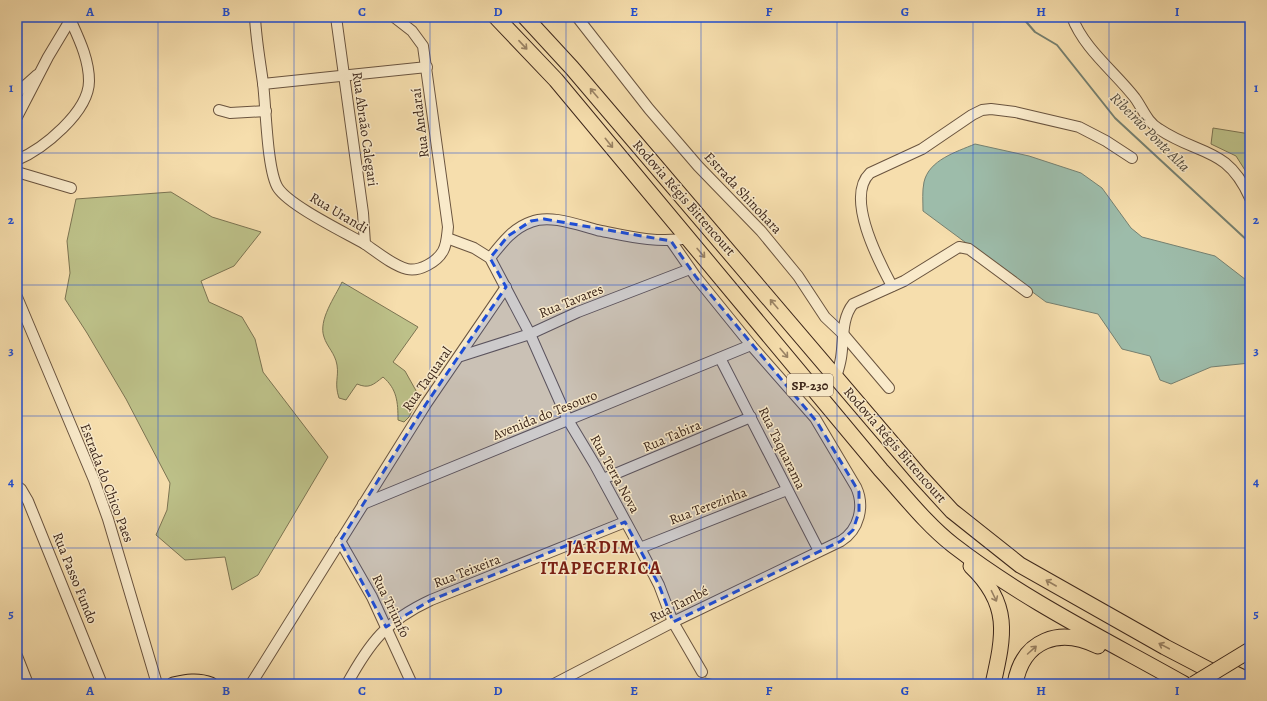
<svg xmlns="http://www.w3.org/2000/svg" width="1267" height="701" viewBox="0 0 1267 701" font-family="Alegreya,serif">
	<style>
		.green { fill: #bdc189; stroke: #7c7452 }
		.water { fill: #9dbcaa; stroke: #768070 }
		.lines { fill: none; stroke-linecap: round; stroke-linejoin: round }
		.stream { stroke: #768070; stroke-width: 2 }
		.minor-casing { stroke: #6a543f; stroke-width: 12 }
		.major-casing { stroke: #3c261a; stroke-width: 15 }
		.highway-casing { stroke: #3c261a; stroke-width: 17 }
		.minor { stroke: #f9eaca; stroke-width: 10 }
		.major { stroke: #f6dead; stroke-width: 13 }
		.highway { stroke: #f6dead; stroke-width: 15 }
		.highway-bridge-casing { stroke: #3c261a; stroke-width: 17; stroke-linecap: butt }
		.highway-bridge { stroke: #f6dead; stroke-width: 15 }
		.oneway { stroke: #998264 }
		.marked { fill: #1d4ed8; fill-opacity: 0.2; stroke: #1d4ed8; stroke-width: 3; stroke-dasharray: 8 5; stroke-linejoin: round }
		.grid { fill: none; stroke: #1d4ed8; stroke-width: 1; stroke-opacity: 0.55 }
		.labels { text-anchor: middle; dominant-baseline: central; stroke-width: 3; stroke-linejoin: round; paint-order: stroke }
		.shield { fill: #f9eaca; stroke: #75614f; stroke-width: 1 }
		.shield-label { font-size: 13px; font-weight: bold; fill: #3c261a }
		.street-label { font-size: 14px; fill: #3c261a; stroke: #f9eaca }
		.water-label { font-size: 15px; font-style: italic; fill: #544c3e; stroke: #f9eaca }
		.district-label { font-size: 18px; font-weight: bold; letter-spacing: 1px; fill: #7a1f14; stroke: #f9eaca }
		.neatline { fill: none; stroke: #1d4ed8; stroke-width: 1.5 }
		.grid-label { font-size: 13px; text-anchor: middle; font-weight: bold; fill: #1d4ed8 }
	</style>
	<rect width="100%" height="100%" fill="#f6dead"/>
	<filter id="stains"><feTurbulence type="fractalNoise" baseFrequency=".005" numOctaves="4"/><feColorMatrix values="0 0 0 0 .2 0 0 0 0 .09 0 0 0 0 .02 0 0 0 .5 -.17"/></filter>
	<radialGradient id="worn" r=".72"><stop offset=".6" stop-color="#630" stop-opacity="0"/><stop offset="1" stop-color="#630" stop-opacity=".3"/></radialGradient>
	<g class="green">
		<path d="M 1213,128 L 1250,134 L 1250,178 L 1236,156 L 1211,144 Z"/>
		<path d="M 171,192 L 212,217 L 261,232 L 234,266 L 201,281 L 209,302 L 242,317 L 255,339 L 263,372 L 328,457 L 258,575 L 232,590 L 225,557 L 185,560 L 156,535 L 167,510 L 170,483 L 126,399 L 87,333 L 65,299 L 70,273 L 67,241 L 76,199 Z"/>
		<path d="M 342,282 L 418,327 L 393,362 L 405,371 L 419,396 L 409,417 L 404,422 L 398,420 C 398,402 397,389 383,377 C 373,385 369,389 357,384 L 346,400 L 339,398 C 334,383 339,377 337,365 C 335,353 327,347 324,337 C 318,320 335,297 342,282 Z"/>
		<path d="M 705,678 L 734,684 L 706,684 Z"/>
	</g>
	<path class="water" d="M 975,144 L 1029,156 L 1081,173 L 1102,188 L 1131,228 L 1142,237 L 1215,256 L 1250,283 L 1250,363 L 1211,367 L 1171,384 L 1160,380 L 1150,356 L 1122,349 L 1098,314 L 1046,302 L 923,211 C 923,202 922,191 924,182 C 929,160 956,152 975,144 Z"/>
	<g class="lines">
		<path class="stream" d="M 1022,17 L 1035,32 L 1057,45 L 1115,118 L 1250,243"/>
		<defs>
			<g id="minor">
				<path d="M 255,17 C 256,39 260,61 263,83 C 266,107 267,171 278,188 C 290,206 344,232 365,244 C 377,252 392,265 407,269 C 419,272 437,262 443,251 C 447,244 447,235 448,227 L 423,46 L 412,31 L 394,17"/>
				<path d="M 336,17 L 363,213 L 365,244"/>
				<path d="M 577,17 L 649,109 L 698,166 L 761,231 L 798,276 L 825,317 L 844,335 L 889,388"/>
				<path d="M 1072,17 C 1084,49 1115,72 1135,98 C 1143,109 1147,122 1159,129 C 1199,156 1227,146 1250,198"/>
				<path d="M 263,84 L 427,67"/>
				<path d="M 17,93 L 37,75"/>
				<path d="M 219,110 L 230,113 L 266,111"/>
				<path d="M 17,117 L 48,57 L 72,17"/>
				<path d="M 17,160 C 43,149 89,112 89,81 C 89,59 79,39 70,19"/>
				<path d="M 17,172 L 71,188"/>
				<path d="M 447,238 L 474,248 L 490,258 L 530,334 L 568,420 L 595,465 L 640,548 L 659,585 L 673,622 L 702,672"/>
				<path d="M 490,258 C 501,244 513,228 531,222 C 550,214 578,225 597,230 C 627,236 658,244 688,238"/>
				<path d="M 892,286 C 878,260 845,197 870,173 L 922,149 L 972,115 L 982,110 L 991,109 L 1015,112 L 1079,127 L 1106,141 L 1132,158"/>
				<path d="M 17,297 L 94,480 L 108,519 L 157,684"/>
				<path d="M 461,356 L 530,334 L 578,312 L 690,269"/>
				<path d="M 720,358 L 819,551"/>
				<path d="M 836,377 C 838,371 840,364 841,358 C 844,340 841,319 853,304 L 904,281 L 959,247 L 969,249 L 1027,292"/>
				<path d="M 603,479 L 751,417"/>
				<path d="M 17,486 L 21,489 L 28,501 L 102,684"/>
				<path d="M 363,504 L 751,345 L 696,277 L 671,241"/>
				<path d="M 340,541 L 372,597 L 412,684"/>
				<path d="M 640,548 L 787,490"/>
				<path d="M 17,656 L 28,684"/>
				<path d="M 251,684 L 426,404 L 506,287"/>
				<path d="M 347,684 C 370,642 386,621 431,600 L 625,522"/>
				<path d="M 554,684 L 673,622 L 841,541 C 859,530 865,506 856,487 L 815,418 L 751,345"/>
			</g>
			<path id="major" d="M 173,684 C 186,681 198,679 211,684"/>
			<g id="highway">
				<path d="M 496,17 L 556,80 L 881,470 C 904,495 926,524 953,545 C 1024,600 1106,640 1184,684"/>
				<path d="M 525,17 L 572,68 L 920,476 L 952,511 L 1020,565 L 1165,647 L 1236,684"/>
				<path d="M 971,566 C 1011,604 1004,635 993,684"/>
				<path d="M 1227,670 L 1250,681"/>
				<path d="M 1015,684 C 1023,639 1060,627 1098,646"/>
			</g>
		</defs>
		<use href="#minor" class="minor-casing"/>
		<use href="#major" class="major-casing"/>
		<use href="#highway" class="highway-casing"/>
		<use href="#minor" class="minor"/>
		<use href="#major" class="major"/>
		<use href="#highway" class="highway"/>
		<defs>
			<path id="highway-bridge" d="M 1194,684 L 1250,650"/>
		</defs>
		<use href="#highway-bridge" class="highway-bridge-casing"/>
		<use href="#highway-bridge" class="highway-bridge"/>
	</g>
	<defs><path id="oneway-shaft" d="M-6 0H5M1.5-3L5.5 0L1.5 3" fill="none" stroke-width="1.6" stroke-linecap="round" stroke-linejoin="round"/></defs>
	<g class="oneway">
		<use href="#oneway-shaft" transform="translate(523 45) rotate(47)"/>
		<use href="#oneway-shaft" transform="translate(594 93) rotate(-130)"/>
		<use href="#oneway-shaft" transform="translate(609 143) rotate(51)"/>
		<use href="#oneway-shaft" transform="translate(701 253) rotate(50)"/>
		<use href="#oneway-shaft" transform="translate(774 304) rotate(-130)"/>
		<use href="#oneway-shaft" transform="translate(784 353) rotate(50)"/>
		<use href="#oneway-shaft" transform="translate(1051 583) rotate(-150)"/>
		<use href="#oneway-shaft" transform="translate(994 596) rotate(64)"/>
		<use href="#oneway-shaft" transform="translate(1164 646) rotate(-152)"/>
		<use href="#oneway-shaft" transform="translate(1032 650) rotate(-42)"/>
	</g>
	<path class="marked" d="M 544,219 L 671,241 L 696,277 L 817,422 L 859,492 L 859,512 L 853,530 L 841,541 L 673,622 L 659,585 L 625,522 L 431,600 L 386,627 L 340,541 L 426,404 L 506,287 L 490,258 L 508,236 L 531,221 Z"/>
	<path class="grid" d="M 158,17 L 158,684M 294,17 L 294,684M 430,17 L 430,684M 566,17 L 566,684M 701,17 L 701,684M 837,17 L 837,684M 973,17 L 973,684M 1109,17 L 1109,684M 17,153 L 1250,153M 17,285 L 1250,285M 17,416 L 1250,416M 17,548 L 1250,548"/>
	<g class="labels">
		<rect class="shield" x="787" y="374" width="46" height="22" rx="3"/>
		<g class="shield-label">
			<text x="810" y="385">SP-230</text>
		</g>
		<g class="street-label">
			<text transform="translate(420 123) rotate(-97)">Rua Andaraí</text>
			<text transform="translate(365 129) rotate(82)">Rua Abraão Calegari</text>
			<text transform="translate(743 193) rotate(47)">Estrada Shinohara</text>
			<text transform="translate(684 198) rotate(49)">Rodovia Régis Bittencourt</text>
			<text transform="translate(339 213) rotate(31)">Rua Urandi</text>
			<text transform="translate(571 301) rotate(-22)">Rua Tavares</text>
			<text transform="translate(427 379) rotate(-55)">Rua Taquaral</text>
			<text transform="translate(545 415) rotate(-22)">Avenida do Tesouro</text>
			<text transform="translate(672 436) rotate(-23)">Rua Tabira</text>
			<text transform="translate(895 445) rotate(49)">Rodovia Régis Bittencourt</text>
			<text transform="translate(782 448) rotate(64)">Rua Taquarama</text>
			<text transform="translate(615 474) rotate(61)">Rua Terra Nova</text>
			<text transform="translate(107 483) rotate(69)">Estrada do Chico Paes</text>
			<text transform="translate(708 506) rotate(-21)">Rua Terezinha</text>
			<text transform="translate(467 571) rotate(-21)">Rua Teixeira</text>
			<text transform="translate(75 578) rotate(68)">Rua Passo Fundo</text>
			<text transform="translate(679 604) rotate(-27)">Rua També</text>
			<text transform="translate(391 606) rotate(64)">Rua Triunfo</text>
		</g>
		<g class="water-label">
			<text transform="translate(1150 132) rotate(45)">Ribeirão Ponte Alta</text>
		</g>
		<g class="district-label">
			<text x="601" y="547">JARDIM<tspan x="601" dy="21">ITAPECERICA</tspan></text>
		</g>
	</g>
	<rect width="1267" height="701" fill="none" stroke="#f6dead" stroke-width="44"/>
	<rect x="22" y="22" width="1223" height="657" class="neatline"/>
	<g class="grid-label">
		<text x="90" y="16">A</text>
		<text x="226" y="16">B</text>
		<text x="362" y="16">C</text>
		<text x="498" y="16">D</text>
		<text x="634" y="16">E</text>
		<text x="769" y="16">F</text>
		<text x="905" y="16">G</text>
		<text x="1041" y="16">H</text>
		<text x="1177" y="16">I</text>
		<text x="11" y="92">1</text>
		<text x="1256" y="92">1</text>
		<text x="11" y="224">2</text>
		<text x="1256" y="224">2</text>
		<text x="11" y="355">3</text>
		<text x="1256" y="355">3</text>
		<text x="11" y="486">4</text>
		<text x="1256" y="486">4</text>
		<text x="11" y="618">5</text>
		<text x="1256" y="618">5</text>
		<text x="90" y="695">A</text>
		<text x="226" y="695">B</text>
		<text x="362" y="695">C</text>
		<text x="498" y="695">D</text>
		<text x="634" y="695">E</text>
		<text x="769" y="695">F</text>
		<text x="905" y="695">G</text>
		<text x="1041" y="695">H</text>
		<text x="1177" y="695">I</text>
	</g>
	<rect width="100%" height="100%" filter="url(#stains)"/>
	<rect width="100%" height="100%" fill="url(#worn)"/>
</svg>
